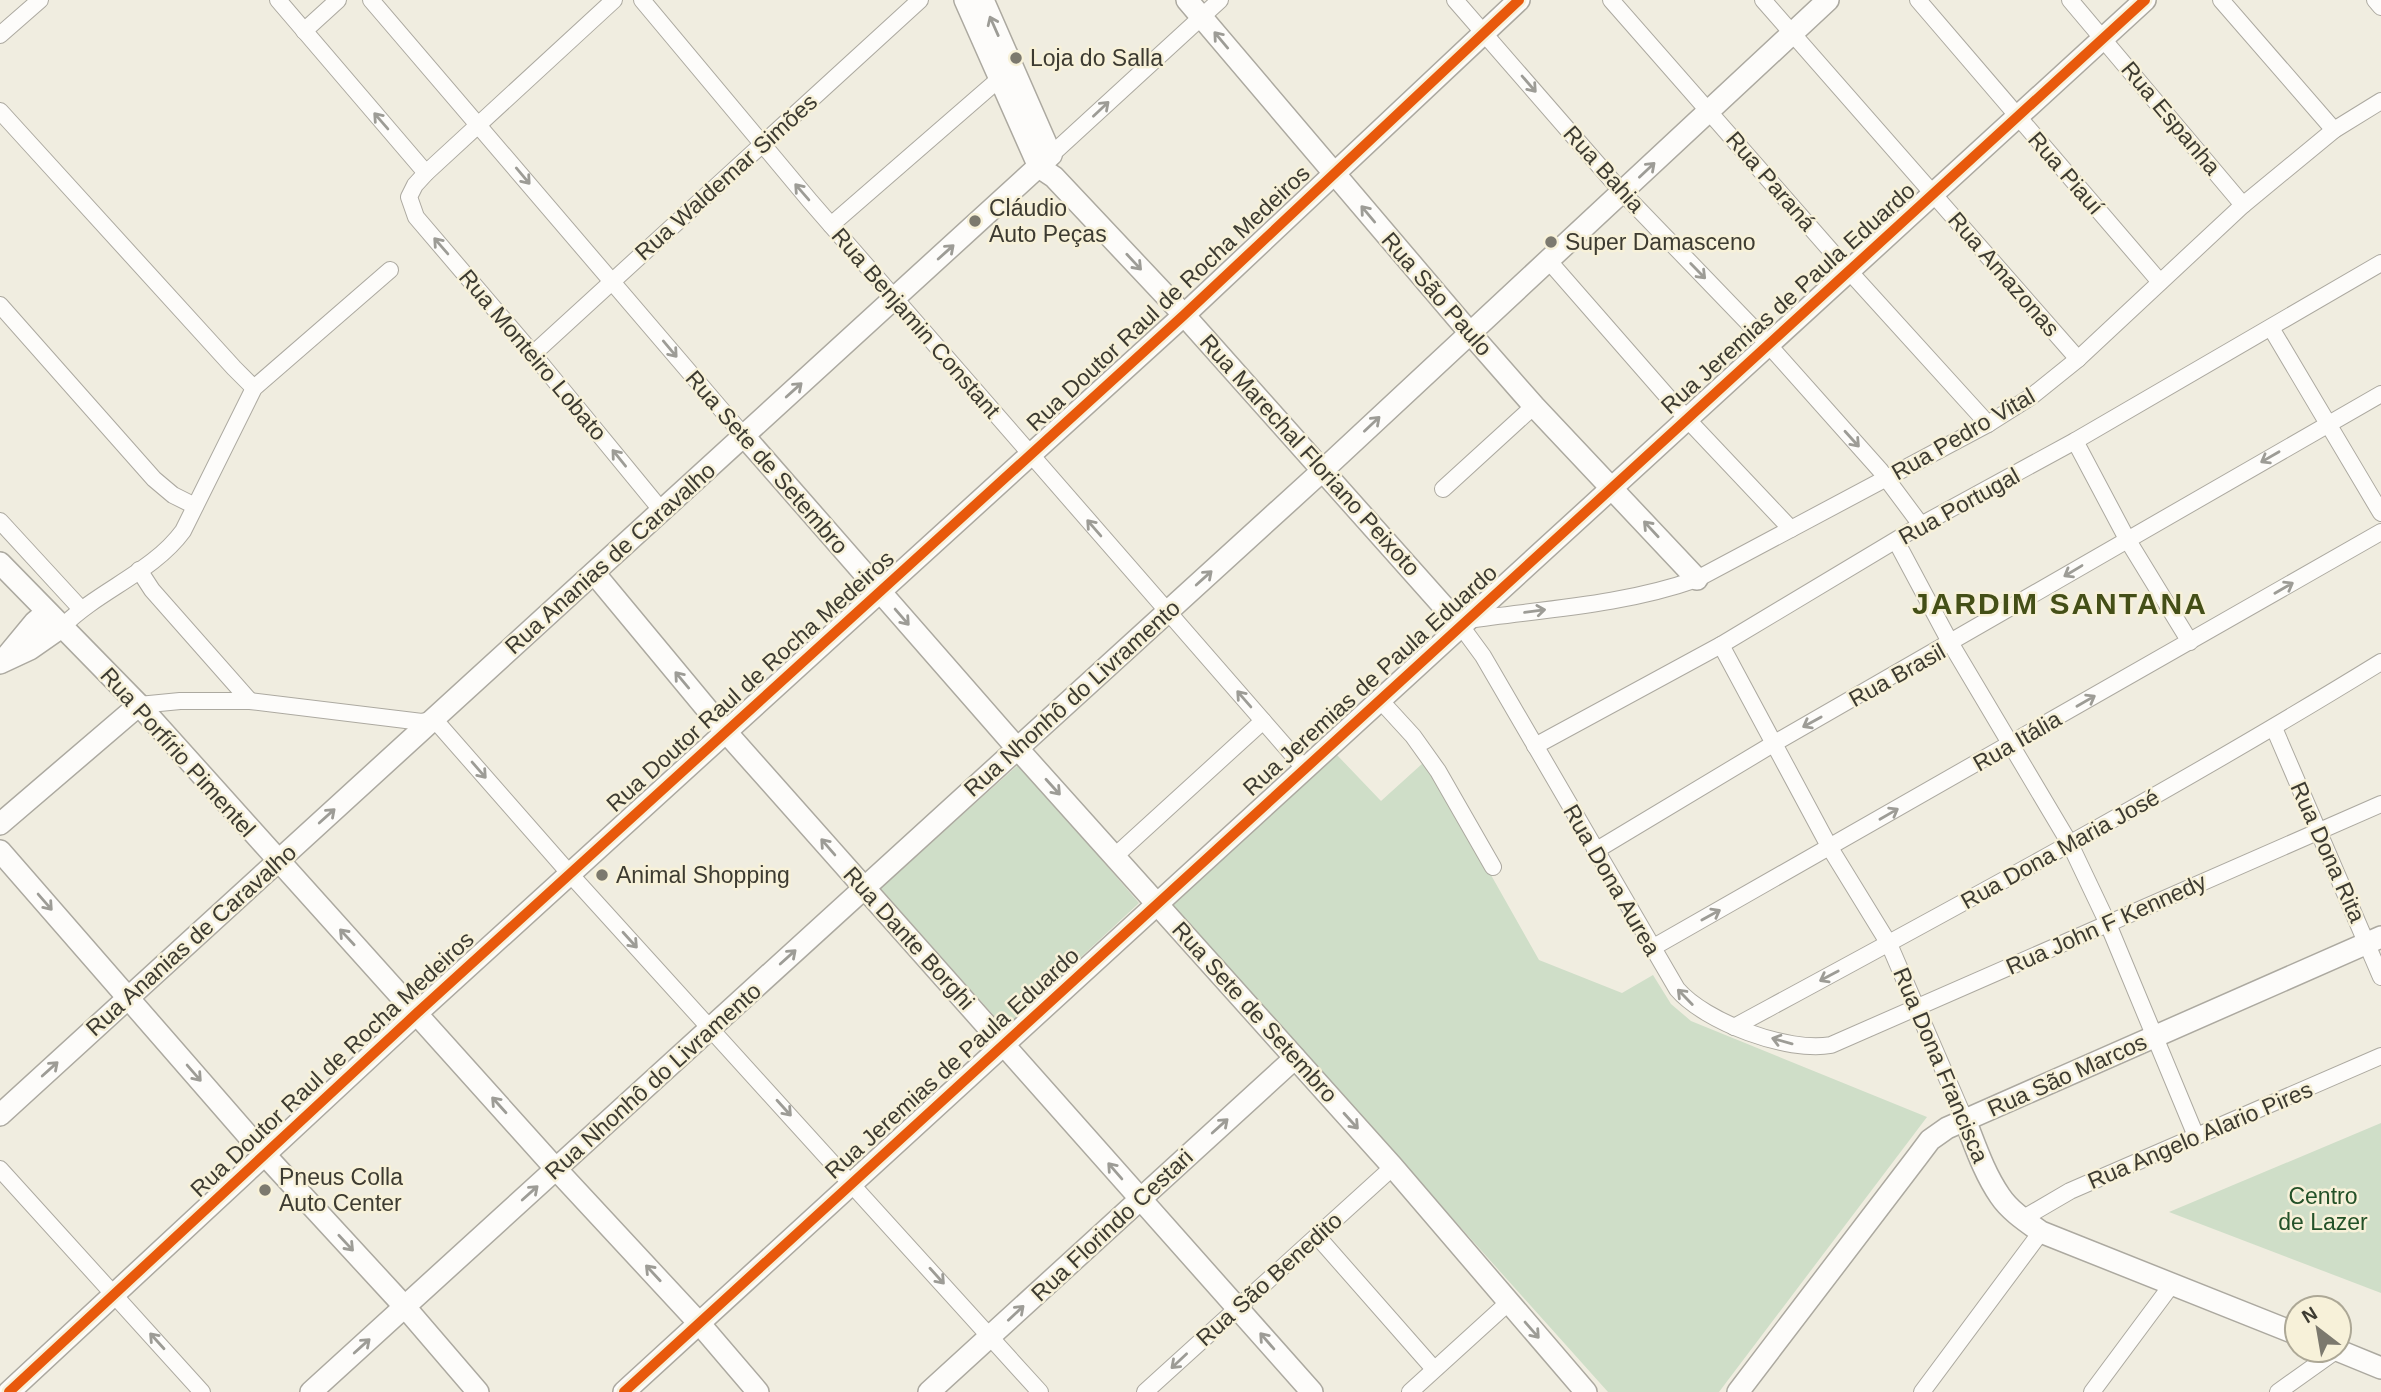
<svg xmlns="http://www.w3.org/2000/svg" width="2381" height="1392" viewBox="0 0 2381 1392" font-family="Helvetica,sans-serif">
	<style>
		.green { fill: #cfdec8 }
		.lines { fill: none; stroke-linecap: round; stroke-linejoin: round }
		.minor-casing { stroke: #aca9a0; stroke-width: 18 }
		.tertiary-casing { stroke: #aca9a0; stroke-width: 24 }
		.minor { stroke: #fdfcfa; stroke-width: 16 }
		.tertiary { stroke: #fdfcfa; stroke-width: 21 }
		.cycleway-casing { stroke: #f7f1d9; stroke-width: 15 }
		.cycleway { stroke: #e8590c; stroke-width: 10 }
		.oneway { stroke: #9d9c96 }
		.poi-dot { fill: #7c796e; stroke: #f7f1d9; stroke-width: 2.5 }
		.labels { text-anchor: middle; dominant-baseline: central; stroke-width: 5; stroke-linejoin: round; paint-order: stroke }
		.poi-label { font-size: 23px; fill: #3d3b31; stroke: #f7f1d9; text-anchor: start }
		.street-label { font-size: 23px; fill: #3d3b31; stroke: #f7f1d9 }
		.park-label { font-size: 23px; fill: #235128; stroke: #f7f1d9 }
		.district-label { font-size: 30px; font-weight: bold; letter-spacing: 2px; fill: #444f17; stroke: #f7f1d9 }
	</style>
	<rect width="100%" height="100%" fill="#f0ede0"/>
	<g class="green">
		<path d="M 1337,755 L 1381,801 L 1423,763 L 1430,767 L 1539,960 L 1622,993 L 1653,975 L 1671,1004 L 1691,1021 L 1927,1117 L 1719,1392 L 1608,1392 L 1170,903 Z"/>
		<path d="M 1019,764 L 1139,903 L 1005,1028 L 880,888 Z"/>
		<path d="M 2381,1123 L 2381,1293 L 2169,1212 Z"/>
	</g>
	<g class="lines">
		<defs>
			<g id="minor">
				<path d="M 278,0 L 426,173"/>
				<path d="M 371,0 L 744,436"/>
				<path d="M 614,0 L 426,173 L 415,185 L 409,197 L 416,217 L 533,354 L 662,511"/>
				<path d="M 642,0 L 810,201 L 1305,769"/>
				<path d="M 1455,0 L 1622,192 L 1757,332 L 1880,470 L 1921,525"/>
				<path d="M 1611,0 L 1839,260 L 1988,424"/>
				<path d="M 1763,0 L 2078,359"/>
				<path d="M 1918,0 L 2160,282"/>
				<path d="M 2070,0 L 2243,205"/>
				<path d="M 2221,0 L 2334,130"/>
				<path d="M 2375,0 L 2381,7"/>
				<path d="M 304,31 L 338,0"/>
				<path d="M 0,35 L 40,0"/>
				<path d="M 0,111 L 234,368 L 254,388"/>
				<path d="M 1051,155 L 1220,0"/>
				<path d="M 831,225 L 1006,73"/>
				<path d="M 1548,260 L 1687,419 L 1791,529"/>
				<path d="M 0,305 L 154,479 L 173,495 L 195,506"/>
				<path d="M 2271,328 L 2381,513"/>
				<path d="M 533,354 L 920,0"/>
				<path d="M 2075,441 L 2127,539 L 2190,642"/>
				<path d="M 1443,489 L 1534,406"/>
				<path d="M 0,521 L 81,609"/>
				<path d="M 1896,541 L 1951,644 L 2070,844 L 2108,924 L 2196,1136"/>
				<path d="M 139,570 L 152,590 L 250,701"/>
				<path d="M 1468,620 C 1545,609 1624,605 1697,579 L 1988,424 L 2032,396 L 2078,359 L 2243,205 L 2334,130 L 2381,101"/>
				<path d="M 63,626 C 99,590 153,572 183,531 L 254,388 L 390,270"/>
				<path d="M 1461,626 L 1483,656 L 1677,989 C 1705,1022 1788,1053 1831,1045 L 2381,804"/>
				<path d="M 1721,645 L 1830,848 L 1889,944 L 1965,1120"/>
				<path d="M 1380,700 L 1413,736 L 1438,771 L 1493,867"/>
				<path d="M 139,705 L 180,701 L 250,701 L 422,722 L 434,719 L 570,874 L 1040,1392"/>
				<path d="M 2274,728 L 2381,977"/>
				<path d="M 1535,746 L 1721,645 L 1921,525 L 2075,441 L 2381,263"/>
				<path d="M 1595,851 L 1773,744 L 2381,394"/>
				<path d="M 1115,856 L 1263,721"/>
				<path d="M 1652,948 L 2381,532"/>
				<path d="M 1734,1027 C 1952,909 2170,792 2381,662"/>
				<path d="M 0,1169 L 202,1392"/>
				<path d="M 2022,1219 L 2070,1191 L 2381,1056"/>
				<path d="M 1317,1236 L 1434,1369"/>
				<path d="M 1145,1392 L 1393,1167"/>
				<path d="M 1410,1392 L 1509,1302"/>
				<path d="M 1922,1392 L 2041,1232"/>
				<path d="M 2092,1392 L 2173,1283"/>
				<path d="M 2278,1392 L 2337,1350"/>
			</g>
			<g id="tertiary">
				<path d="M 965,0 L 1039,167 L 1054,177 L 1184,315 L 1461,626"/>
				<path d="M 1187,0 L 1470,333 L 1534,406 L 1697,579"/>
				<path d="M 744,436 L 1017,748 L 1393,1167 L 1586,1392"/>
				<path d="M 0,563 L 139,705 L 556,1169 L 699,1323 L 758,1392"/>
				<path d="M 594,573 L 726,732 L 1312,1392"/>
				<path d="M 6,657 L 35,622 L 47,612"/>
				<path d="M 0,663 L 30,649 L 63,626"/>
				<path d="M 0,824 L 139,705"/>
				<path d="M 0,851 L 265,1155 L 405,1307 L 478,1392"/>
				<path d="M 0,1115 L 1051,155 L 983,0"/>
				<path d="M 1965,1120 C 1975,1145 1984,1173 2000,1196 C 2010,1211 2027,1222 2041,1232 L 2297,1334"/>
				<path d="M 2337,1350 L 2381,1368"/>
				<path d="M 9,1392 L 417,1013 L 1184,315 L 1519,0"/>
				<path d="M 311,1392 L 1322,471 L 1828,0"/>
				<path d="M 624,1392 L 2145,0"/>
				<path d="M 929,1392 L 1295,1058"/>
				<path d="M 1738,1392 L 1918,1156 L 1930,1140 L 1947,1128 L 2381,937"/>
			</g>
		</defs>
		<use href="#minor" class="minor-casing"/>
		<use href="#tertiary" class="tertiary-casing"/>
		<use href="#minor" class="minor"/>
		<use href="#tertiary" class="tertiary"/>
		<defs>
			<g id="cycleway">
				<path d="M 9,1392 L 417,1013 L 1184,315 L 1519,0"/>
				<path d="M 624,1392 L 2145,0"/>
			</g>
		</defs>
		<use href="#cycleway" class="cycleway-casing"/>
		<use href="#cycleway" class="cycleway"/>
	</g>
	<defs><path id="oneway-shaft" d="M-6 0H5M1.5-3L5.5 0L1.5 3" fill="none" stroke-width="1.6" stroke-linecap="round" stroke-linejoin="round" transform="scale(1.75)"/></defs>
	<g class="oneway">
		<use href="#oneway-shaft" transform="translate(994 26) rotate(-114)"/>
		<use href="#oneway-shaft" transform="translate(1221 40) rotate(-130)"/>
		<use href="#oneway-shaft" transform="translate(1529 84) rotate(49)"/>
		<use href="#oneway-shaft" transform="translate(1101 109) rotate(-43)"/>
		<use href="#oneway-shaft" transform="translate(381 121) rotate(-131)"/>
		<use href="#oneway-shaft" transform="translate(1647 170) rotate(-43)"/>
		<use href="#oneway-shaft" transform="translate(523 176) rotate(50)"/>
		<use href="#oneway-shaft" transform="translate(802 192) rotate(-131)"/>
		<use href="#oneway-shaft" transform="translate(1368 214) rotate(-130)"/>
		<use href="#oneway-shaft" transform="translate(441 246) rotate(-131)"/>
		<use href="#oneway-shaft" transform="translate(946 252) rotate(-42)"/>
		<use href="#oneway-shaft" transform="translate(1134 262) rotate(47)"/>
		<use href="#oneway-shaft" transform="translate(1698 271) rotate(46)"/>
		<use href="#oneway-shaft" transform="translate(670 349) rotate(50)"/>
		<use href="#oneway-shaft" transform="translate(794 390) rotate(-42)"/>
		<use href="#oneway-shaft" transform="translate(1372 424) rotate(-43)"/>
		<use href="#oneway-shaft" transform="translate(1852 439) rotate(48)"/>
		<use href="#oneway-shaft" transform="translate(2270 457) rotate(150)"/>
		<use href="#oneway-shaft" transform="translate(619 458) rotate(-129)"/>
		<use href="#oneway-shaft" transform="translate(1094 528) rotate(-131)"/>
		<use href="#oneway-shaft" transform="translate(1651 529) rotate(-133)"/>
		<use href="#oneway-shaft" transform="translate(2073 571) rotate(149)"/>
		<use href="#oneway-shaft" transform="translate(1204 578) rotate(-42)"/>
		<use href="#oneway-shaft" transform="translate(2284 588) rotate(-30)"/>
		<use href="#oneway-shaft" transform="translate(1535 611) rotate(-8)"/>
		<use href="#oneway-shaft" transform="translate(902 617) rotate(49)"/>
		<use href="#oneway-shaft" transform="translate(682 680) rotate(-130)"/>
		<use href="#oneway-shaft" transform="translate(1244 699) rotate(-131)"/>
		<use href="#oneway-shaft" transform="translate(2086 701) rotate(-30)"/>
		<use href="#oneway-shaft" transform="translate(1812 722) rotate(151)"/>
		<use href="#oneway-shaft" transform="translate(479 770) rotate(49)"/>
		<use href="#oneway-shaft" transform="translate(1053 787) rotate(48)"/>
		<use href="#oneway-shaft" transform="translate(1889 814) rotate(-30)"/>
		<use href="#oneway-shaft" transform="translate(327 816) rotate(-42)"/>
		<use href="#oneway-shaft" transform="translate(828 847) rotate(-131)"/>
		<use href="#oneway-shaft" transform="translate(45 902) rotate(49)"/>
		<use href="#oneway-shaft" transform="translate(1711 915) rotate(-29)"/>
		<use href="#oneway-shaft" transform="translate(347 937) rotate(-133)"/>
		<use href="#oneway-shaft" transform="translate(630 940) rotate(48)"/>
		<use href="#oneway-shaft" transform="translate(788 957) rotate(-42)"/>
		<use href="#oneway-shaft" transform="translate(1829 976) rotate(152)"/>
		<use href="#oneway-shaft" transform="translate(1685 997) rotate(-134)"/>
		<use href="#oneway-shaft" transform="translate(1782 1041) rotate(-164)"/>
		<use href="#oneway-shaft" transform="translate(50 1069) rotate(-42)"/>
		<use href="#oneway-shaft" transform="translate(194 1073) rotate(49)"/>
		<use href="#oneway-shaft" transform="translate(499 1105) rotate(-132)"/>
		<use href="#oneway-shaft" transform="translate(784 1108) rotate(48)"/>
		<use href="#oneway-shaft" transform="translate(1351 1121) rotate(48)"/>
		<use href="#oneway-shaft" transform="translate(1220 1126) rotate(-42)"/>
		<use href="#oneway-shaft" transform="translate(1115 1171) rotate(-131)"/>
		<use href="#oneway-shaft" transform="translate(530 1193) rotate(-42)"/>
		<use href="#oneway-shaft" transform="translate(346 1243) rotate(47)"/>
		<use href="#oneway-shaft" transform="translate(653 1273) rotate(-133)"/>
		<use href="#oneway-shaft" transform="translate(937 1276) rotate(48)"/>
		<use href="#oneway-shaft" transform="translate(1016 1313) rotate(-43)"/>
		<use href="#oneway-shaft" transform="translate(1532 1330) rotate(49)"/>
		<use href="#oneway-shaft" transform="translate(157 1341) rotate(-132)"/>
		<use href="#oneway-shaft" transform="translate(1267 1341) rotate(-131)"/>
		<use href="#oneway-shaft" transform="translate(362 1346) rotate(-42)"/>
		<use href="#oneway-shaft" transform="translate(1179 1361) rotate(137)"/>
	</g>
	<g class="poi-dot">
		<circle cx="1016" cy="58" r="7"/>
		<circle cx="975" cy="221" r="7"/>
		<circle cx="1551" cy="242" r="7"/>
		<circle cx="602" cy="875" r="7"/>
		<circle cx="265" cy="1190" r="7"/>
	</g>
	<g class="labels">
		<g class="poi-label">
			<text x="1030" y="58">Loja do Salla</text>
			<text x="989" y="208">Cláudio<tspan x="989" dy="26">Auto Peças</tspan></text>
			<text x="1565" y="242">Super Damasceno</text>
			<text x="616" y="875">Animal Shopping</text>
			<text x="279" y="1177">Pneus Colla<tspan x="279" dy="26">Auto Center</tspan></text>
		</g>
		<g class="street-label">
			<text transform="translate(2171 118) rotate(50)">Rua Espanha</text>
			<text transform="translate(1604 169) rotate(48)">Rua Bahia</text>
			<text transform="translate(2066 173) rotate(49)">Rua Piauí</text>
			<text transform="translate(726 177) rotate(-42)">Rua Waldemar Simões</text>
			<text transform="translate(1771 181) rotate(49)">Rua Paraná</text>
			<text transform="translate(2004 274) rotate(49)">Rua Amazonas</text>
			<text transform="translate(1437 294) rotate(49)">Rua São Paulo</text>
			<text transform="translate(1168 298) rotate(-43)">Rua Doutor Raul de Rocha Medeiros</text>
			<text transform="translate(1788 298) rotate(-42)">Rua Jeremias de Paula Eduardo</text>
			<text transform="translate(916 323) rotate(49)">Rua Benjamin Constant</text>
			<text transform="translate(533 355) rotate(50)">Rua Monteiro Lobato</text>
			<text transform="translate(1963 434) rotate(-30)">Rua Pedro Vital</text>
			<text transform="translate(1310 455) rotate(48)">Rua Marechal Floriano Peixoto</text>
			<text transform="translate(767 462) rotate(49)">Rua Sete de Setembro</text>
			<text transform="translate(1959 506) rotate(-29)">Rua Portugal</text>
			<text transform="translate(610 558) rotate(-42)">Rua Ananias de Caravalho</text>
			<text transform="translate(1897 675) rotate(-29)">Rua Brasil</text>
			<text transform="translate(1370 680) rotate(-42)">Rua Jeremias de Paula Eduardo</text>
			<text transform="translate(750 681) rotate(-42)">Rua Doutor Raul de Rocha Medeiros</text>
			<text transform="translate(1072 698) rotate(-42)">Rua Nhonhô do Livramento</text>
			<text transform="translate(2017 741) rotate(-30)">Rua Itália</text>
			<text transform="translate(178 752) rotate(48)">Rua Porfírio Pimentel</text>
			<text transform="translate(2060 849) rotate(-29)">Rua Dona Maria José</text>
			<text transform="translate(2328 852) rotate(66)">Rua Dona Rita</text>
			<text transform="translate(1612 880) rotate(60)">Rua Dona Aurea</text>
			<text transform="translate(2106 924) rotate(-24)">Rua John F Kennedy</text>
			<text transform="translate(909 938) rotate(48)">Rua Dante Borghi</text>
			<text transform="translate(191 940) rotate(-42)">Rua Ananias de Caravalho</text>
			<text transform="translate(1255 1012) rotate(48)">Rua Sete de Setembro</text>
			<text transform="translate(952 1063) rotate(-42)">Rua Jeremias de Paula Eduardo</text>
			<text transform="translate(332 1064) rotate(-43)">Rua Doutor Raul de Rocha Medeiros</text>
			<text transform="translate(1941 1065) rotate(67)">Rua Dona Francisca</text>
			<text transform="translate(2067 1075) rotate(-24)">Rua São Marcos</text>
			<text transform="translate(653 1081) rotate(-42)">Rua Nhonhô do Livramento</text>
			<text transform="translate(2200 1135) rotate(-23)">Rua Angelo Alario Pires</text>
			<text transform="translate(1112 1225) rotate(-43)">Rua Florindo Cestari</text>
			<text transform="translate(1269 1279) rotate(-42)">Rua São Benedito</text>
		</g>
		<g class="park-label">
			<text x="2323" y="1196">Centro<tspan x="2323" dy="26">de Lazer</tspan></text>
		</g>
		<g class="district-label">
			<text x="2060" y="603">JARDIM SANTANA</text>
		</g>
	</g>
	<g transform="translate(2318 1329) rotate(329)"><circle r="33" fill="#f7f1d9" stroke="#ada896" stroke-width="2"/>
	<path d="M0-5L12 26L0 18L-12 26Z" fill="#7c796e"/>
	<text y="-10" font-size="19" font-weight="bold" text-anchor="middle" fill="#3d3b31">N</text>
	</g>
</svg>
